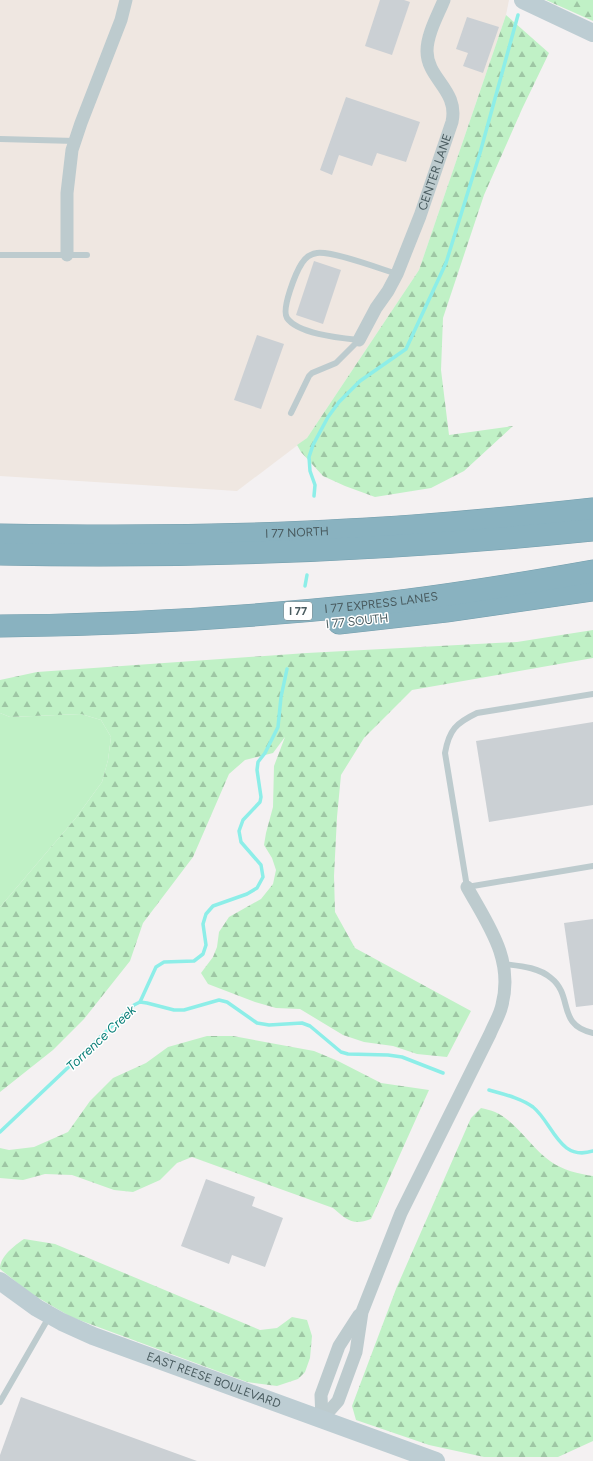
<svg xmlns="http://www.w3.org/2000/svg" width="593" height="1461" viewBox="0 0 593 1461" font-family="Figtree,sans-serif">
	<style>
		.commercial { fill: #efe7e1 }
		.grass { fill: #c0f1c6 }
		.forest { fill: url(#forest-firs) }
		.lines { fill: none; stroke-linecap: round; stroke-linejoin: round }
		.stream { stroke: #8deee8; stroke-width: 3.5 }
		.building { fill: #cbd0d4 }
		.highway-casing { stroke: #749eac; stroke-width: 23 }
		.lane { stroke: #bdcbce; stroke-width: 6 }
		.street { stroke: #bdcbce; stroke-width: 13 }
		.secondary { stroke: #bdcdd3; stroke-width: 18 }
		.highway { stroke: #89b2c0; stroke-width: 22 }
		.labels { text-anchor: middle; dominant-baseline: central; stroke-width: 3; stroke-linejoin: round; paint-order: stroke }
		.shield { fill: #fff; stroke: #808c8f; stroke-width: 1 }
		.shield-label { font-size: 11px; font-weight: bold; fill: #495b5f }
		.street-label { font-size: 12px; fill: #495b5f; stroke: #fff }
		.water-label { font-size: 13px; font-style: italic; fill: #0c807a; stroke: #fff }
	</style>
	<defs>
		<pattern id="forest-firs" width="22" height="20" patternUnits="userSpaceOnUse"><rect width="22" height="20" fill="#c0f1c6"/><path d="M5 1l3.5 6h-7zM16 11l3.5 6h-7z" fill="#9ec6a4"/></pattern>
	</defs>
	<rect width="100%" height="100%" fill="#f4f1f2"/>
	<path class="commercial" d="M 0,0 L 509,0 L 506,15 L 419,270 L 307,438 L 237,491 L 0,476 Z"/>
	<path class="grass" d="M 0,713 L 10,717 L 81,714 L 101,720 L 111,737 L 108,760 L 102,782 L 75,819 L 0,907 Z"/>
	<g class="forest">
		<path d="M 546,0 L 593,0 L 593,21 Z"/>
		<path d="M 506,15 L 549,53 L 522,109 L 484,195 L 443,318 L 441,370 L 449,435 L 513,426 L 464,471 L 431,488 L 375,497 L 345,486 L 323,476 L 301,452 L 297,445 L 307,438 L 419,270 Z"/>
		<path d="M 593,630 L 593,658 L 412,690 L 364,738 L 341,775 L 337,817 L 334,876 L 335,912 L 355,948 L 471,1011 L 447,1057 L 417,1054 L 393,1046 L 364,1042 L 343,1035 L 300,1009 L 276,1008 L 255,1002 L 208,984 L 201,973 L 213,957 L 217,947 L 219,932 L 229,917 L 261,899 L 273,884 L 276,870 L 272,858 L 264,845 L 266,833 L 273,807 L 274,766 L 285,737 L 273,753 L 245,760 L 229,774 L 193,857 L 143,923 L 130,961 L 84,1019 L 53,1050 L 0,1092 L 0,907 L 75,819 L 102,782 L 108,760 L 111,737 L 101,720 L 81,714 L 10,717 L 0,713 L 0,680 L 37,672 L 307,653 L 517,642 Z"/>
		<path d="M 207,1036 L 233,1036 L 314,1051 L 338,1061 L 381,1083 L 429,1090 L 371,1219 C 353,1226 347,1220 333,1208 L 192,1157 L 177,1163 L 160,1180 L 133,1192 L 114,1190 L 72,1175 L 45,1174 L 23,1180 L 0,1178 L 0,1148 L 9,1150 L 34,1147 L 68,1132 L 90,1101 L 113,1078 L 146,1063 L 168,1047 Z"/>
		<path d="M 481,1108 C 485,1109 491,1110 495,1112 C 517,1122 531,1148 550,1161 C 562,1170 579,1174 593,1176 L 593,1441 L 558,1457 L 484,1457 L 429,1445 L 356,1420 L 352,1406 L 396,1289 L 471,1118 Z"/>
		<path d="M 24,1239 L 55,1244 L 260,1330 L 277,1328 L 292,1317 L 307,1320 L 312,1336 L 310,1358 L 305,1372 L 298,1379 L 277,1386 L 247,1382 L 71,1317 L 30,1293 L 0,1269 C 0,1256 14,1246 24,1239 Z"/>
	</g>
	<g class="lines">
		<g class="stream">
			<path d="M 314,496 L 315,485 L 310,471 L 309,457 L 313,445 L 328,417 L 339,402 L 360,381 L 406,349 L 446,263 L 480,153 L 518,15"/>
			<path d="M 305,586 L 307,575"/>
			<path d="M 140,1002 L 156,967 L 164,962 L 194,961 L 203,954 L 206,945 L 203,924 L 206,914 L 213,906 L 247,894 L 257,888 L 263,877 L 261,865 L 241,842 L 239,831 L 243,820 L 260,802 L 261,797 L 257,770 L 258,762 L 265,753 L 278,727 L 281,697 L 287,669"/>
			<path d="M 489,1090 C 503,1094 521,1098 533,1107 C 553,1123 559,1162 593,1151"/>
			<path d="M 0,1132 L 134,1005 L 140,1002 L 147,1003 L 174,1010 L 184,1010 L 219,1000 L 227,1002 L 257,1023 L 269,1025 L 302,1023 L 310,1026 L 341,1052 L 348,1054 L 388,1055 L 402,1057 L 443,1073"/>
		</g>
	</g>
	<g class="building">
		<path d="M 380,0 L 404,0 L 410,2 L 392,55 L 365,46 Z"/>
		<path d="M 467,17 L 499,27 L 483,73 L 463,66 L 468,53 L 456,49 Z"/>
		<path d="M 346,97 L 420,122 L 406,162 L 377,153 L 372,166 L 339,155 L 332,175 L 320,170 Z"/>
		<path d="M 314,261 L 341,270 L 323,324 L 296,315 Z"/>
		<path d="M 257,335 L 284,344 L 261,409 L 234,400 Z"/>
		<path d="M 593,722 L 593,805 L 489,822 L 476,741 Z"/>
		<path d="M 593,919 L 593,1005 L 576,1007 L 564,923 Z"/>
		<path d="M 206,1179 L 255,1197 L 252,1206 L 283,1218 L 265,1267 L 232,1255 L 229,1264 L 181,1246 Z"/>
		<path d="M 21,1397 L 197,1461 L 0,1461 L 0,1455 Z"/>
	</g>
	<g class="lines">
		<defs>
			<g id="highway">
				<path id="s3" d="M 0,535 C 116,537 231,537 347,530 C 429,526 511,518 593,509"/>
				<path d="M 0,554 C 198,558 396,550 593,530"/>
				<path d="M 339,623 L 446,611 L 593,590"/>
				<path id="s4" d="M 0,626 C 119,625 238,618 356,606 C 436,598 514,585 593,571"/>
			</g>
		</defs>
		<use href="#highway" class="highway-casing"/>
		<g class="lane">
			<path d="M 0,139 L 75,141"/>
			<path d="M 0,255 L 87,255"/>
			<path d="M 359,340 C 341,338 298,334 287,318 C 281,309 296,272 302,263 C 305,258 311,254 317,253 C 333,251 378,268 397,274"/>
			<path d="M 291,413 L 309,376 L 312,373 L 336,363 L 359,340"/>
			<path d="M 593,694 L 477,713 C 456,723 449,730 445,753 L 467,887 L 593,866"/>
			<path d="M 504,964 C 520,966 538,967 551,978 C 574,996 556,1025 593,1033"/>
			<path d="M 0,1402 L 49,1317"/>
		</g>
		<g class="street">
			<path d="M 67,255 L 67,193 L 72,150 L 81,123 L 121,20 L 126,0"/>
			<path id="s1" d="M 359,340 L 376,308 L 388,291 L 397,274 L 420,216 L 452,122 C 459,90 427,79 427,51 C 427,34 438,15 444,0"/>
			<path d="M 322,1419 L 338,1401 L 356,1352 L 362,1312 L 401,1213 L 490,1034 C 494,1024 500,1015 502,1005 C 514,959 488,925 467,887"/>
			<path d="M 322,1419 L 321,1395 L 339,1346 L 359,1315"/>
		</g>
		<g class="secondary">
			<path d="M 523,0 L 593,33"/>
			<path id="s2" d="M 0,1281 L 37,1308 L 62,1322 L 93,1336 L 436,1461"/>
		</g>
		<use href="#highway" class="highway"/>
	</g>
	<g class="labels">
		<rect class="shield" x="284" y="602" width="28" height="18" rx="3"/>
		<g class="shield-label">
			<text x="298" y="611">I 77</text>
		</g>
		<g class="street-label">
			<text stroke="none"><textPath href="#s1" startOffset="185">CENTER LANE</textPath></text>
			<text stroke="none"><textPath href="#s3" startOffset="297">I 77 NORTH</textPath></text>
			<text stroke="none"><textPath href="#s4" startOffset="382">I 77 EXPRESS LANES</textPath></text>
			<text transform="translate(357 621) rotate(-6)">I 77 SOUTH</text>
			<text stroke="none"><textPath href="#s2" startOffset="237">EAST REESE BOULEVARD</textPath></text>
		</g>
		<g class="water-label">
			<text transform="translate(101 1038) rotate(-43)">Torrence Creek</text>
		</g>
	</g>
</svg>
